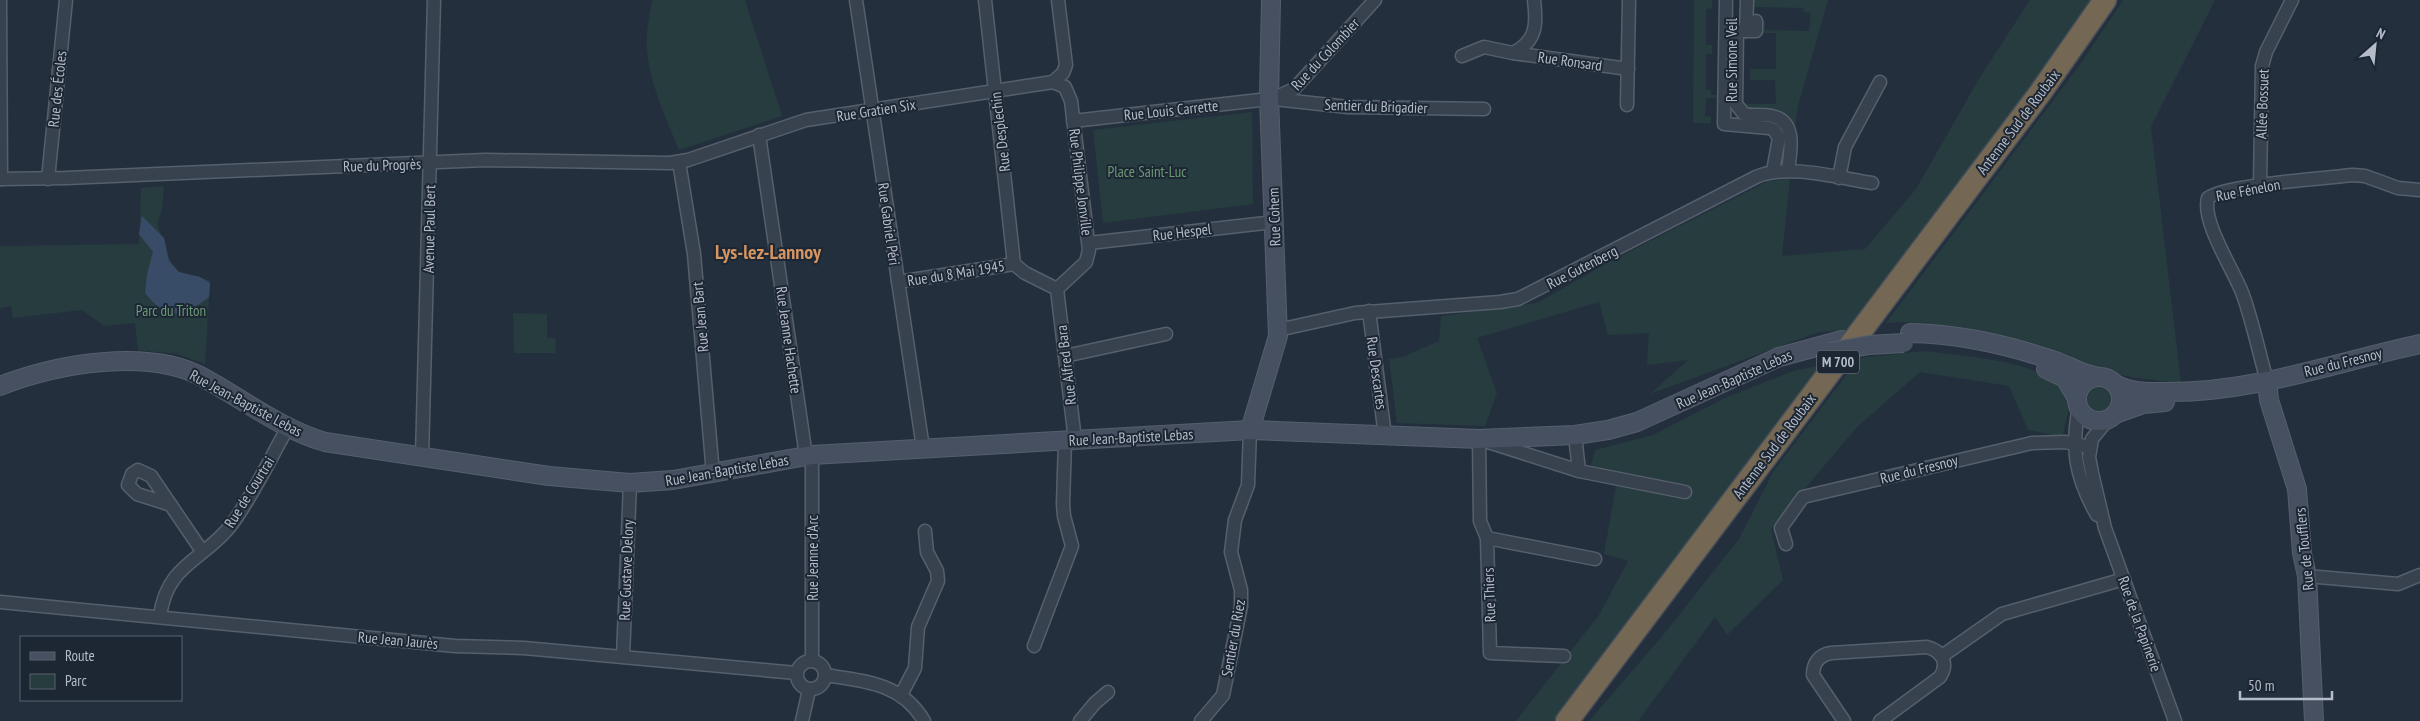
<svg xmlns="http://www.w3.org/2000/svg" width="2420" height="721" viewBox="0 0 2420 721" font-family="'PT Sans Narrow',sans-serif">
	<style>
		.green { fill: #263c3f }
		.water { fill: #394c67 }
		.lines { fill: none; stroke-linecap: round; stroke-linejoin: round }
		.street-casing { stroke: #565f6c; stroke-width: 15 }
		.secondary-casing { stroke: #565f6c; stroke-width: 20 }
		.highway-casing { stroke: #434c59; stroke-width: 25 }
		.street { stroke: #38414e; stroke-width: 12 }
		.secondary { stroke: #465061; stroke-width: 18 }
		.highway { stroke: #746855; stroke-width: 22 }
		.secondary-bridge-casing { stroke: #565f6c; stroke-width: 20; stroke-linecap: butt }
		.secondary-bridge { stroke: #465061; stroke-width: 18 }
		.labels { text-anchor: middle; dominant-baseline: central; stroke-width: 4; stroke-linejoin: round; paint-order: stroke }
		.shield { fill: #1d2633; stroke: #878f9c; stroke-width: 1 }
		.shield-label { font-size: 14px; font-weight: bold; fill: #b4bcc9 }
		.street-label { font-size: 15px; fill: #b4bcc9; stroke: #1d2633 }
		.park-label { font-size: 15px; fill: #6b9a76; stroke: #1d2633 }
		.district-label { font-size: 20px; font-weight: bold; fill: #d59563; stroke: #1d2633 }
	</style>
	<rect width="100%" height="100%" fill="#242f3e"/>
	<g class="green">
		<path d="M 652,0 L 745,0 L 782,116 L 679,150 C 666,118 650,85 647,50 C 645,34 650,16 652,0 Z"/>
		<path d="M 1694,0 L 1712,0 L 1712,8 L 1706,9 L 1706,45 L 1712,45 L 1712,54 L 1706,54 L 1706,90 L 1711,90 L 1711,95 L 1723,95 L 1723,98 L 1706,98 L 1705,116 L 1711,117 L 1711,123 L 1693,123 Z"/>
		<path d="M 1748,0 L 1828,0 L 1798,106 L 1793,141 L 1791,131 L 1747,113 L 1738,104 L 1776,104 L 1775,80 L 1750,80 L 1750,69 L 1776,69 L 1776,33 L 1758,33 L 1758,30 L 1763,30 L 1763,21 L 1765,21 L 1765,30 L 1809,31 L 1811,13 L 1804,12 L 1803,8 L 1755,7 L 1754,12 L 1748,12 Z"/>
		<path d="M 2030,0 L 2095,0 L 2007,124 L 1846,330 L 1819,332 L 1650,394 L 1688,360 L 1647,365 L 1649,333 L 1608,335 L 1599,302 L 1477,338 L 1497,393 L 1485,426 L 1397,423 L 1389,359 L 1403,357 L 1439,341 L 1441,316 L 1537,303 L 1611,261 L 1768,181 L 1790,179 L 1782,256 L 1865,249 L 1916,189 L 1980,77 Z"/>
		<path d="M 2123,0 L 2215,0 L 2151,127 L 2181,384 C 2156,380 2130,378 2105,371 C 2039,354 1955,316 1886,323 L 2081,63 Z"/>
		<path d="M 1252,112 L 1253,204 L 1103,223 L 1093,130 Z"/>
		<path d="M 164,186 L 162,210 L 157,224 C 163,237 168,267 180,272 C 190,277 200,276 210,281 L 205,364 L 177,354 L 138,350 L 135,323 L 104,326 L 82,310 L 13,318 L 11,306 L 0,308 L 0,246 L 139,244 L 141,188 Z"/>
		<path d="M 513,313 L 547,314 L 547,338 L 555,338 L 556,353 L 514,353 Z"/>
		<path d="M 1925,351 C 1965,356 2026,360 2059,383 C 2064,386 2068,393 2072,397 L 2062,437 L 2028,430 L 2009,386 L 1920,372 L 1857,427 L 1771,529 L 1783,580 L 1727,635 L 1715,617 L 1638,721 L 1589,721 L 1664,634 L 1739,539 L 1773,472 L 1859,358 Z"/>
		<path d="M 1823,365 L 1554,721 L 1516,721 L 1599,615 L 1628,561 L 1604,554 L 1616,485 L 1588,476 L 1595,450 L 1653,435 L 1725,398 L 1793,371 Z"/>
		<circle cx="2099" cy="399" r="12"/>
	</g>
	<path class="water" d="M 142,216 L 164,238 L 169,261 L 179,272 L 200,277 L 210,283 L 209,297 C 182,318 168,321 145,293 L 147,274 L 153,252 L 139,234 Z"/>
	<g class="lines">
		<defs>
			<g id="street">
				<path d="M 0,0 L 1,179"/>
				<path d="M 856,0 L 923,448"/>
				<path d="M 985,0 L 1014,264"/>
				<path d="M 1534,0 C 1537,24 1537,41 1513,53 L 1628,69"/>
				<path d="M 1726,0 L 1724,124 L 1769,128 L 1774,130 L 1779,138 L 1773,171"/>
				<path d="M 1747,0 L 1746,31 L 1737,31 L 1736,104 L 1744,114 C 1753,116 1763,114 1772,116 C 1798,122 1790,152 1788,171"/>
				<path d="M 1746,31 L 1756,31 L 1756,21"/>
				<path d="M 1462,56 L 1484,47 L 1513,53"/>
				<path d="M 1053,82 L 1063,73 L 1066,65 L 1058,0"/>
				<path d="M 1274,99 L 1348,107 L 1484,109"/>
				<path d="M 1627,105 L 1629,0"/>
				<path d="M 1073,121 L 1260,100 L 1281,95 L 1294,89 L 1375,0"/>
				<path d="M 759,135 L 806,456"/>
				<path d="M 679,162 L 694,254 L 713,474"/>
				<path d="M 1839,178 L 1845,147 L 1880,82"/>
				<path d="M 0,179 L 66,178 L 485,160 L 670,163 L 688,160 L 806,120 L 1053,82 L 1065,87 L 1071,101 L 1089,250 L 1086,262 L 1057,289"/>
				<path d="M 48,179 L 66,0"/>
				<path d="M 2260,185 L 2262,66 L 2266,52 L 2292,0"/>
				<path d="M 1089,243 L 1274,222"/>
				<path d="M 1014,264 L 1025,273 L 1057,289"/>
				<path d="M 898,282 L 1014,264"/>
				<path d="M 1057,289 L 1075,440"/>
				<path d="M 1369,311 L 1385,436"/>
				<path d="M 1278,330 L 1355,313 L 1500,302 L 1518,299 L 1756,177 C 1787,163 1839,178 1872,183"/>
				<path d="M 1065,356 L 1166,334"/>
				<path d="M 2267,381 C 2259,353 2253,323 2243,295 C 2235,272 2201,222 2208,198 C 2223,185 2328,178 2353,175 L 2365,176 L 2398,188 L 2420,190"/>
				<path d="M 2079,406 C 2071,449 2075,477 2097,515"/>
				<path d="M 2109,418 L 2092,439 L 2089,457 L 2092,473 L 2105,528 L 2175,721"/>
				<path d="M 1575,435 L 1579,471"/>
				<path d="M 422,457 L 434,0"/>
				<path d="M 171,505 L 137,494 L 128,485 L 132,474 L 138,470 L 151,476 L 202,551"/>
				<path d="M 1487,538 L 1595,559"/>
				<path d="M 1786,544 L 1781,528 L 1803,497 L 2032,443 L 2065,442 L 2090,447"/>
				<path d="M 2307,576 L 2398,584 L 2420,575"/>
				<path d="M 0,602 L 455,646 L 524,648 L 796,673"/>
				<path d="M 160,616 C 167,563 205,560 232,524 C 253,495 270,459 288,427"/>
				<path d="M 1034,646 L 1072,546 L 1064,516 L 1063,504 L 1065,441"/>
				<path d="M 1564,656 L 1490,653 L 1487,538 L 1480,521 L 1479,439 L 1579,471 L 1685,492"/>
				<path d="M 1942,656 L 2002,614 L 2124,579"/>
				<path d="M 623,657 L 630,483"/>
				<circle cx="811" cy="675" r="14"/>
				<path d="M 812,661 L 812,455"/>
				<path d="M 825,675 C 864,681 902,683 924,721"/>
				<path d="M 901,695 L 915,668 L 918,627 L 938,581 L 937,571 L 927,552 L 925,531"/>
				<path d="M 802,721 L 809,690"/>
				<path d="M 1080,721 L 1095,703 L 1108,692"/>
				<path d="M 1201,721 L 1223,695 L 1241,606 L 1241,590 L 1231,552 L 1235,520 L 1248,485 L 1250,430"/>
				<path d="M 1844,721 L 1813,675 C 1813,663 1819,655 1831,653 L 1927,647 C 1942,651 1949,663 1940,677 L 1880,721"/>
			</g>
			<g id="secondary">
				<path d="M 1910,333 C 1959,334 2005,344 2052,360 C 2069,365 2081,375 2099,377"/>
				<path d="M 2046,369 L 2065,378 L 2077,398"/>
				<circle cx="2099" cy="399" r="22"/>
				<path d="M 2267,381 L 2269,400 L 2297,489 L 2302,553 L 2307,576 L 2314,721"/>
				<path d="M 2115,384 C 2131,393 2149,392 2167,392 C 2253,393 2336,362 2420,344"/>
				<path d="M 0,386 C 56,364 149,347 204,378 C 244,400 281,429 325,442 L 549,476 L 630,483 L 673,480 L 812,455 L 1250,430 L 1479,439 L 1575,435 L 1608,430 L 1637,422 L 1779,357 L 1842,340"/>
				<path d="M 2115,414 L 2143,404 L 2165,402"/>
				<path d="M 1250,430 L 1278,336 L 1269,98 L 1271,0"/>
			</g>
			<path id="highway" d="M 1567,721 L 2040,93 L 2105,0"/>
		</defs>
		<use href="#street" class="street-casing"/>
		<use href="#secondary" class="secondary-casing"/>
		<use href="#highway" class="highway-casing"/>
		<use href="#street" class="street"/>
		<use href="#secondary" class="secondary"/>
		<use href="#highway" class="highway"/>
		<defs>
			<path id="secondary-bridge" d="M 1830,352 L 1869,345 L 1904,343"/>
		</defs>
		<use href="#secondary-bridge" class="secondary-bridge-casing"/>
		<use href="#secondary-bridge" class="secondary-bridge"/>
	</g>
	<g class="labels">
		<rect class="shield" x="1817" y="350.5" width="42" height="23" rx="4"/>
		<g class="shield-label">
			<text x="1838" y="362">M 700</text>
		</g>
		<g class="street-label">
			<text transform="translate(1325 54) rotate(-47)">Rue du Colombier</text>
			<text transform="translate(1731 60) rotate(-90)">Rue Simone Veil</text>
			<text transform="translate(1570 61) rotate(8)">Rue Ronsard</text>
			<text transform="translate(57 89) rotate(-84)">Rue des Écoles</text>
			<text transform="translate(2262 104) rotate(-88)">Allée Bossuet</text>
			<text transform="translate(1376 106) rotate(2)">Sentier du Brigadier</text>
			<text transform="translate(876 110) rotate(-9)">Rue Gratien Six</text>
			<text transform="translate(1171 110) rotate(-6)">Rue Louis Carrette</text>
			<text transform="translate(2018 122) rotate(-53)">Antenne Sud de Roubaix</text>
			<text transform="translate(1000 132) rotate(-97)">Rue Desplechin</text>
			<text transform="translate(382 165) rotate(-2)">Rue du Progrès</text>
			<text transform="translate(1081 182) rotate(83)">Rue Philippe Jonville</text>
			<text transform="translate(2248 190) rotate(-11)">Rue Fénelon</text>
			<text transform="translate(1274 217) rotate(-92)">Rue Cohem</text>
			<text transform="translate(889 224) rotate(82)">Rue Gabriel Péri</text>
			<text transform="translate(429 229) rotate(-89)">Avenue Paul Bert</text>
			<text transform="translate(1182 232) rotate(-7)">Rue Hespel</text>
			<text transform="translate(1582 267) rotate(-27)">Rue Gutenberg</text>
			<text transform="translate(956 273) rotate(-9)">Rue du 8 Mai 1945</text>
			<text transform="translate(700 317) rotate(-95)">Rue Jean Bart</text>
			<text transform="translate(789 340) rotate(82)">Rue Jeanne Hachette</text>
			<text transform="translate(2343 362) rotate(-14)">Rue du Fresnoy</text>
			<text transform="translate(1066 365) rotate(-97)">Rue Alfred Bara</text>
			<text transform="translate(1377 373) rotate(82)">Rue Descartes</text>
			<text transform="translate(1734 379) rotate(-24)">Rue Jean-Baptiste Lebas</text>
			<text transform="translate(246 403) rotate(28)">Rue Jean-Baptiste Lebas</text>
			<text transform="translate(1131 437) rotate(-3)">Rue Jean-Baptiste Lebas</text>
			<text transform="translate(1774 446) rotate(-53)">Antenne Sud de Roubaix</text>
			<text transform="translate(1919 469) rotate(-14)">Rue du Fresnoy</text>
			<text transform="translate(727 470) rotate(-10)">Rue Jean-Baptiste Lebas</text>
			<text transform="translate(249 492) rotate(-58)">Rue de Courtrai</text>
			<text transform="translate(2304 549) rotate(-96)">Rue de Toufflers</text>
			<text transform="translate(812 558) rotate(-90)">Rue Jeanne d'Arc</text>
			<text transform="translate(626 570) rotate(-88)">Rue Gustave Delory</text>
			<text transform="translate(1489 595) rotate(-92)">Rue Thiers</text>
			<text transform="translate(2140 624) rotate(70)">Rue de la Papinerie</text>
			<text transform="translate(1233 638) rotate(-80)">Sentier du Riez</text>
			<text transform="translate(398 640) rotate(5)">Rue Jean Jaurès</text>
		</g>
		<g class="park-label">
			<text x="1147" y="171">Place Saint-Luc</text>
			<text x="171" y="310">Parc du Triton</text>
		</g>
		<g class="district-label">
			<text x="768" y="252">Lys-lez-Lannoy</text>
		</g>
	</g>
	<rect x="20" y="636" width="162" height="65" fill="#1d2633" stroke="#59626f"/>
	<rect x="30" y="652" width="25" height="8" fill="#465061" stroke="#59626f"/>
	<text x="65" y="661" font-size="15" fill="#b4bcc9">Route</text>
	<rect x="30" y="674" width="25" height="15" fill="#263c3f" stroke="#59626f"/>
	<text x="65" y="686" font-size="15" fill="#b4bcc9">Parc</text>
	<g transform="translate(2375 45) rotate(27)" stroke="#1d2633" stroke-width="4" paint-order="stroke">
	<path d="M0-4L9 19L0 12L-9 19Z" fill="#b4bcc9"/>
	<text y="-8" font-size="14" font-weight="bold" text-anchor="middle" fill="#b4bcc9">N</text>
	</g>
	<path d="M2240 691v8h92v-8" fill="none" stroke="#b4bcc9" stroke-width="2.5"/>
	<text x="2248" y="691" font-size="15" fill="#b4bcc9" stroke="#1d2633" stroke-width="4" paint-order="stroke">50 m</text>
</svg>
